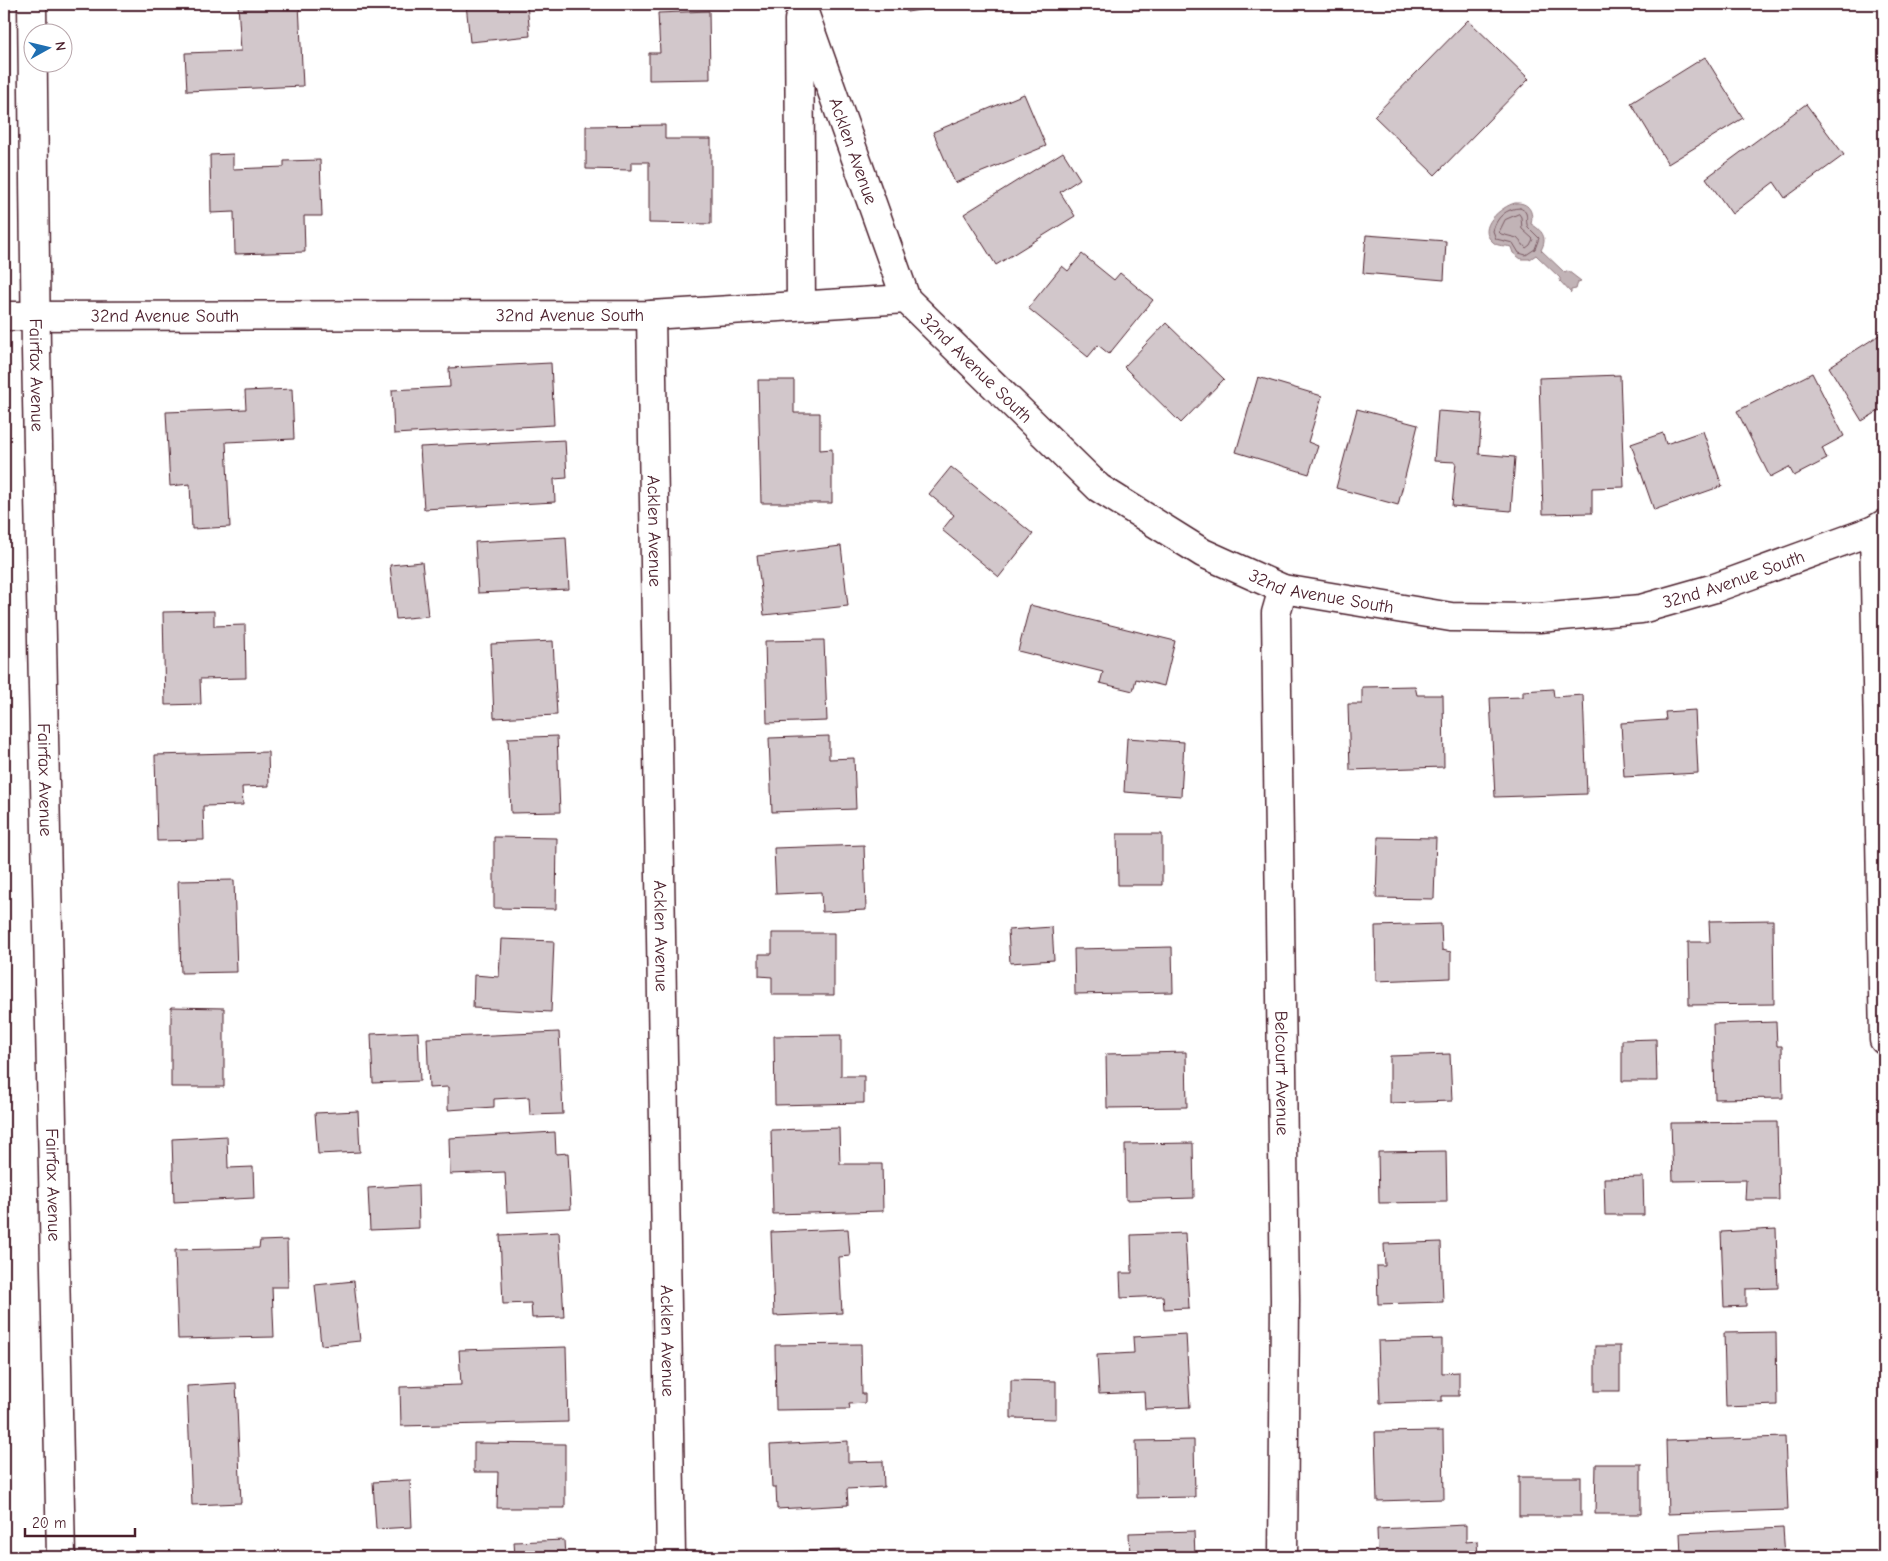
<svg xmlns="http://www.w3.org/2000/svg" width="1888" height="1561" viewBox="0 0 1888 1561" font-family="'Comic Neue',sans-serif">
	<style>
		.water { fill: #c1b3b6; stroke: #91787e }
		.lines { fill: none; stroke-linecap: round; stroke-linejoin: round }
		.shore { stroke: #7a5a63; stroke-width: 1 }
		.building { fill: #d2c7cb; stroke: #4a1f2b }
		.minor-casing { stroke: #4a1f2b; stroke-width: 31 }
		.minor { stroke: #fff; stroke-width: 28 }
		.labels { text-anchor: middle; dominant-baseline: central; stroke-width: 4; stroke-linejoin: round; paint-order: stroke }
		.street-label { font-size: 18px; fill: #4a1f2b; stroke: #fff }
	</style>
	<rect width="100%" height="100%" fill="#fff"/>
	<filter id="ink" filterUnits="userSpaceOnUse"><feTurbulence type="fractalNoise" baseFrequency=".02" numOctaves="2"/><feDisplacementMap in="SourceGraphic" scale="10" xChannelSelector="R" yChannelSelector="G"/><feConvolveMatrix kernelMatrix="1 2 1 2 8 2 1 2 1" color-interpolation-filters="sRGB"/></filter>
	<g filter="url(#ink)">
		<path class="water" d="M 1515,203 C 1529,202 1534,212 1531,224 C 1542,230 1548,238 1541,250 L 1563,271 L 1565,273 L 1568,271 L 1581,281 L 1578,282 L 1576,289 L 1571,290 L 1571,293 L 1560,281 L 1560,278 L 1536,255 L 1530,259 L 1521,259 L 1513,253 L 1511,247 C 1505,245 1498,247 1493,242 C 1475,228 1502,206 1515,203 Z"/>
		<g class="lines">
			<g class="shore">
				<path d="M 1520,208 C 1531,213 1524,219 1528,227 L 1539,238 L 1535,249 L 1526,255 L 1519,253 L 1513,243 L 1496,239 L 1493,231 C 1496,218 1506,208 1520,208 Z"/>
				<path d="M 1519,214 L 1521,217 L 1522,229 L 1533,239 L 1530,245 L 1526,248 L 1517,238 L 1501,234 L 1499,232 L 1505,220 Z"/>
			</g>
		</g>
		<g class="building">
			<path d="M 238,4 L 299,4 L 303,86 L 187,91 L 185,53 L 241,51 Z"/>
			<path d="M 466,4 L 527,4 L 530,36 L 470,42 Z"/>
			<path d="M 906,4 L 958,4 L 907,12 Z"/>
			<path d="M 709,11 L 710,79 L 649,80 L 649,53 L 660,53 L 658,13 Z"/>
			<path d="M 1468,20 L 1529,79 L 1435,175 L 1374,116 Z"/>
			<path d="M 1705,57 L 1743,118 L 1668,164 L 1631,103 Z"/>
			<path d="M 1024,94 L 1046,146 L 955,183 L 933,132 Z"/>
			<path d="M 1806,104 L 1844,155 L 1785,198 L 1774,182 L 1732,214 L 1706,178 Z"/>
			<path d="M 665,125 L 665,139 L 711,139 L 711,224 L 649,223 L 649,162 L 631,162 L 631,170 L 586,169 L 586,126 Z"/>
			<path d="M 1063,152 L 1080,179 L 1060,192 L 1075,216 L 996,265 L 964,214 Z"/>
			<path d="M 233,154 L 233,169 L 284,167 L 284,161 L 320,160 L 322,216 L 304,216 L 305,252 L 235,254 L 234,212 L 211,213 L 210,155 Z"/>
			<path d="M 1366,235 L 1446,241 L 1444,280 L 1363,273 Z"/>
			<path d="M 1082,254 L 1114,280 L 1120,273 L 1153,300 L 1109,354 L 1098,345 L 1088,357 L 1028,308 L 1062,266 L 1068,271 Z"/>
			<path d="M 1166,323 L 1224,379 L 1181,423 L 1124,367 Z"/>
			<path d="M 1884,332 L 1884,408 L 1862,421 L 1829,367 Z"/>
			<path d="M 551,363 L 554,425 L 394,434 L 392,390 L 450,387 L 449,368 Z"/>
			<path d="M 1812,373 L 1844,436 L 1822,448 L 1827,459 L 1794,476 L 1789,467 L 1770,477 L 1737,411 Z"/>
			<path d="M 1620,375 L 1624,487 L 1592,488 L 1592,513 L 1543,514 L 1539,378 Z"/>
			<path d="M 1258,377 L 1322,396 L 1308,442 L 1318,446 L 1309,474 L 1236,452 Z"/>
			<path d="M 758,380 L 794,380 L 794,413 L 820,413 L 820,450 L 832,449 L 832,503 L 761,503 Z"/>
			<path d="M 292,389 L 294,439 L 226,442 L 230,527 L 192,529 L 190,484 L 170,486 L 166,412 L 246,409 L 245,391 Z"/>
			<path d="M 1357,409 L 1418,425 L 1398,505 L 1336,488 Z"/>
			<path d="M 1438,411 L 1482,414 L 1479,454 L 1515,457 L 1511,511 L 1452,506 L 1456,462 L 1434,461 Z"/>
			<path d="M 1703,431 L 1722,486 L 1654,510 L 1631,444 L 1663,433 L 1666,444 Z"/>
			<path d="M 565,440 L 567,478 L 554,479 L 555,502 L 424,509 L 420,447 Z"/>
			<path d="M 951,467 L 1033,534 L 999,577 L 942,530 L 954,515 L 929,494 Z"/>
			<path d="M 566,537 L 569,589 L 478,593 L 475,542 Z"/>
			<path d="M 841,546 L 848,606 L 764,615 L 757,556 Z"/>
			<path d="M 422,562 L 428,616 L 396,619 L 390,565 Z"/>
			<path d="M 1030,605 L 1175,641 L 1164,686 L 1136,679 L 1133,691 L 1100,683 L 1103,672 L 1018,651 Z"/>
			<path d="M 214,611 L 214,626 L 245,625 L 246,678 L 200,679 L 201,704 L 165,705 L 163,612 Z"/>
			<path d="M 824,640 L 827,721 L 767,723 L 765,641 Z"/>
			<path d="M 553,641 L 557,715 L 494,718 L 491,644 Z"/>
			<path d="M 1415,686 L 1417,695 L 1443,695 L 1444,767 L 1350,770 L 1348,704 L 1362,704 L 1362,687 Z"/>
			<path d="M 1553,689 L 1554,697 L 1583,695 L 1587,794 L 1495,797 L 1490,698 L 1523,697 L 1523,691 Z"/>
			<path d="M 1695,710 L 1698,773 L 1624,777 L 1621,723 L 1666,720 L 1665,712 Z"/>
			<path d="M 557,736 L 560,812 L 511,813 L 508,738 Z"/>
			<path d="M 829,736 L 829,759 L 854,758 L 856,809 L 772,812 L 769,738 Z"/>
			<path d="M 1127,738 L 1184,742 L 1181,796 L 1124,792 Z"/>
			<path d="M 268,752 L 269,786 L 242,787 L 243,805 L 203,806 L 204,840 L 157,841 L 155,755 Z"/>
			<path d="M 1117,834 L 1162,834 L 1162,885 L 1118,885 Z"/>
			<path d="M 494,837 L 557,838 L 556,909 L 494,908 Z"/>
			<path d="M 1378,837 L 1436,838 L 1434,899 L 1376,898 Z"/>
			<path d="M 864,845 L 866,910 L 822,912 L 821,892 L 776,894 L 774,848 Z"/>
			<path d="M 234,880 L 237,972 L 181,973 L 178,881 Z"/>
			<path d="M 1773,920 L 1774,1004 L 1689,1005 L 1688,942 L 1710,942 L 1709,921 Z"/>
			<path d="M 1441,924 L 1442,950 L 1451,952 L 1451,978 L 1376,981 L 1375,926 Z"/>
			<path d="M 1052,927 L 1054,960 L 1010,963 L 1008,930 Z"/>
			<path d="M 772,933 L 834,933 L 834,995 L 772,995 L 772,977 L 759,976 L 759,954 L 772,954 Z"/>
			<path d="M 501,939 L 554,941 L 551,1012 L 473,1008 L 474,975 L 499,977 Z"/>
			<path d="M 1172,947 L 1173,992 L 1075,994 L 1074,949 Z"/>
			<path d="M 171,1007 L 224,1008 L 224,1087 L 171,1087 Z"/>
			<path d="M 1776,1022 L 1777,1046 L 1782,1046 L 1783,1098 L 1715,1099 L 1713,1024 Z"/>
			<path d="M 418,1032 L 420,1081 L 373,1083 L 371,1034 Z"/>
			<path d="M 559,1032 L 563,1114 L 530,1115 L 529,1097 L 494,1099 L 494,1107 L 448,1110 L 448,1087 L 429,1088 L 427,1038 Z"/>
			<path d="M 841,1035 L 841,1076 L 864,1076 L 864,1103 L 775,1105 L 774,1036 Z"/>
			<path d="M 1656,1039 L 1657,1081 L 1622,1081 L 1622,1040 Z"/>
			<path d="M 1186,1052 L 1187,1107 L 1107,1108 L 1106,1054 Z"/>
			<path d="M 1450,1054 L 1452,1101 L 1390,1103 L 1390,1056 Z"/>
			<path d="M 358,1111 L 360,1152 L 318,1154 L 315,1113 Z"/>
			<path d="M 1777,1122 L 1779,1200 L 1745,1200 L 1746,1180 L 1673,1181 L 1671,1123 Z"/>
			<path d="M 839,1128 L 840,1164 L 882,1164 L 883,1211 L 773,1214 L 771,1130 Z"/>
			<path d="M 555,1132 L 556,1154 L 568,1153 L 571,1209 L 507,1212 L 505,1172 L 450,1174 L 449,1138 Z"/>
			<path d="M 227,1136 L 228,1168 L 253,1167 L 254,1198 L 174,1202 L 172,1139 Z"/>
			<path d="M 1193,1143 L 1194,1198 L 1126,1200 L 1125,1144 Z"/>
			<path d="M 1446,1151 L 1447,1202 L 1379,1203 L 1378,1152 Z"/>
			<path d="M 1643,1177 L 1644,1215 L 1605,1215 L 1604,1178 Z"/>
			<path d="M 418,1185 L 419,1228 L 370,1230 L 368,1188 Z"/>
			<path d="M 848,1229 L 850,1256 L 839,1257 L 842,1313 L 774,1316 L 771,1232 Z"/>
			<path d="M 1776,1229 L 1778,1288 L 1746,1289 L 1746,1306 L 1724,1307 L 1721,1232 Z"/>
			<path d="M 559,1232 L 564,1317 L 532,1318 L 531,1303 L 503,1304 L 500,1235 Z"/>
			<path d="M 1185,1233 L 1189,1308 L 1164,1309 L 1163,1296 L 1121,1298 L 1120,1273 L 1132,1273 L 1131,1235 Z"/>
			<path d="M 287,1240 L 288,1287 L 272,1287 L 274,1337 L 178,1339 L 175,1250 L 259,1248 L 260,1241 Z"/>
			<path d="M 1441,1242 L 1443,1302 L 1378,1304 L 1377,1266 L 1385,1266 L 1384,1244 Z"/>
			<path d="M 354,1281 L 360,1341 L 321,1345 L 315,1285 Z"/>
			<path d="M 1776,1332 L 1777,1405 L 1726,1407 L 1724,1333 Z"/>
			<path d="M 1186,1334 L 1190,1407 L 1145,1409 L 1144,1392 L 1099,1394 L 1097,1355 L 1134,1353 L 1133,1337 Z"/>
			<path d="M 1442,1339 L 1442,1373 L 1459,1372 L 1459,1396 L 1442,1396 L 1442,1401 L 1380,1403 L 1378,1341 Z"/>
			<path d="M 861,1344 L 862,1394 L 865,1394 L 865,1403 L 849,1404 L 850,1409 L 776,1410 L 775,1345 Z"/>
			<rect x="1595" y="1346" width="25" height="45"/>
			<path d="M 566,1347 L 568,1422 L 401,1426 L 400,1387 L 461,1385 L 459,1350 Z"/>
			<path d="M 1011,1380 L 1056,1381 L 1056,1419 L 1011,1418 Z"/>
			<path d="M 236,1383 L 241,1503 L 192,1505 L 187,1386 Z"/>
			<path d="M 1443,1431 L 1444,1499 L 1377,1501 L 1375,1432 Z"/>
			<path d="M 1785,1437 L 1788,1510 L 1668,1514 L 1666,1441 Z"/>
			<path d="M 1194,1440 L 1195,1497 L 1137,1498 L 1136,1441 Z"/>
			<path d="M 848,1441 L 848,1462 L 883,1461 L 884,1487 L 847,1489 L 848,1505 L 777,1509 L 776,1487 L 772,1487 L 770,1445 Z"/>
			<path d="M 474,1443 L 565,1444 L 565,1508 L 497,1508 L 498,1472 L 474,1472 Z"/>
			<path d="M 1596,1464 L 1641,1464 L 1641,1514 L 1595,1514 Z"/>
			<rect x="1519" y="1477" width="62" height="39"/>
			<path d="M 410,1480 L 412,1527 L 376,1529 L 373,1482 Z"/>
			<path d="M 1466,1525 L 1466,1542 L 1477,1541 L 1478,1557 L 1378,1557 L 1377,1529 Z"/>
			<path d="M 1783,1528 L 1785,1557 L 1681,1557 L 1680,1533 Z"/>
			<path d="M 1194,1531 L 1195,1557 L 1130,1557 L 1129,1533 Z"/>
			<path d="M 564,1540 L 565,1557 L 515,1557 L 514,1542 Z"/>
			<path d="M 848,1550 L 848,1557 L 776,1557 L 775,1552 Z"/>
		</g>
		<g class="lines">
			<defs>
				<g id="minor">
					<path id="s1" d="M 32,4 L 36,350 L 61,1557"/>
					<path id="s2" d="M 801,4 L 906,299"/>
					<path d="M 799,20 L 801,305"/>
					<path id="s3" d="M 651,315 L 671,1557"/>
					<path id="s4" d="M 4,316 L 651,315 L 906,299 L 1099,488 L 1203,553 L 1283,589 L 1451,617 L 1539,618 L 1641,609 L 1715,588 L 1874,530 L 1884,524"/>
					<path d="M 1874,530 L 1884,1040"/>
					<path id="s5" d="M 1283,589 L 1276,613 L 1285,1300 L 1283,1557"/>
				</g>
			</defs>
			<use href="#minor" class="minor-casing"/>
			<use href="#minor" class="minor"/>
		</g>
	</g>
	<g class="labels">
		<g class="street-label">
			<text stroke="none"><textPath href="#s2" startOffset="156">Acklen Avenue</textPath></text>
			<text stroke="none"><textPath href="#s4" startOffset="566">32nd Avenue South</textPath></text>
			<text stroke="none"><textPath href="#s4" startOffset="161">32nd Avenue South</textPath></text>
			<text stroke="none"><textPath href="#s4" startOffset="1001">32nd Avenue South</textPath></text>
			<text stroke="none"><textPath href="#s1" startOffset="371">Fairfax Avenue</textPath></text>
			<text stroke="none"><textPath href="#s3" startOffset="216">Acklen Avenue</textPath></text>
			<text stroke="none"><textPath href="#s4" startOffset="1841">32nd Avenue South</textPath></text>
			<text stroke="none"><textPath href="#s4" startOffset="1421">32nd Avenue South</textPath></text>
			<text stroke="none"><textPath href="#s1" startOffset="776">Fairfax Avenue</textPath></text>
			<text stroke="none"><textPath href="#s3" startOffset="621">Acklen Avenue</textPath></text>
			<text stroke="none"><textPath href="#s5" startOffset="485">Belcourt Avenue</textPath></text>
			<text stroke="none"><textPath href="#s1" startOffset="1181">Fairfax Avenue</textPath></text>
			<text stroke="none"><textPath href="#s3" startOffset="1026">Acklen Avenue</textPath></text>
		</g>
	</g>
	<rect width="1888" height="1561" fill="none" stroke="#fff" stroke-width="20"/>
	<rect x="10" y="10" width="1868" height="1541" fill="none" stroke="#4a1f2b" stroke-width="2" filter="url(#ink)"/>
	<g transform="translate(48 48) rotate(82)"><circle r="24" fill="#ffffff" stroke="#b7a5aa"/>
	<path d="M0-4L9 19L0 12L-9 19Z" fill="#1f6fb2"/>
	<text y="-8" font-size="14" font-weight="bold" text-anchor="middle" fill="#4a1f2b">N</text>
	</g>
	<path d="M25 1528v8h110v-8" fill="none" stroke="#4a1f2b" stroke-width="2.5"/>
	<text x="32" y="1528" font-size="15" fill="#4a1f2b" stroke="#ffffff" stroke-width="4" paint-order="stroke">20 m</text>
</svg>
